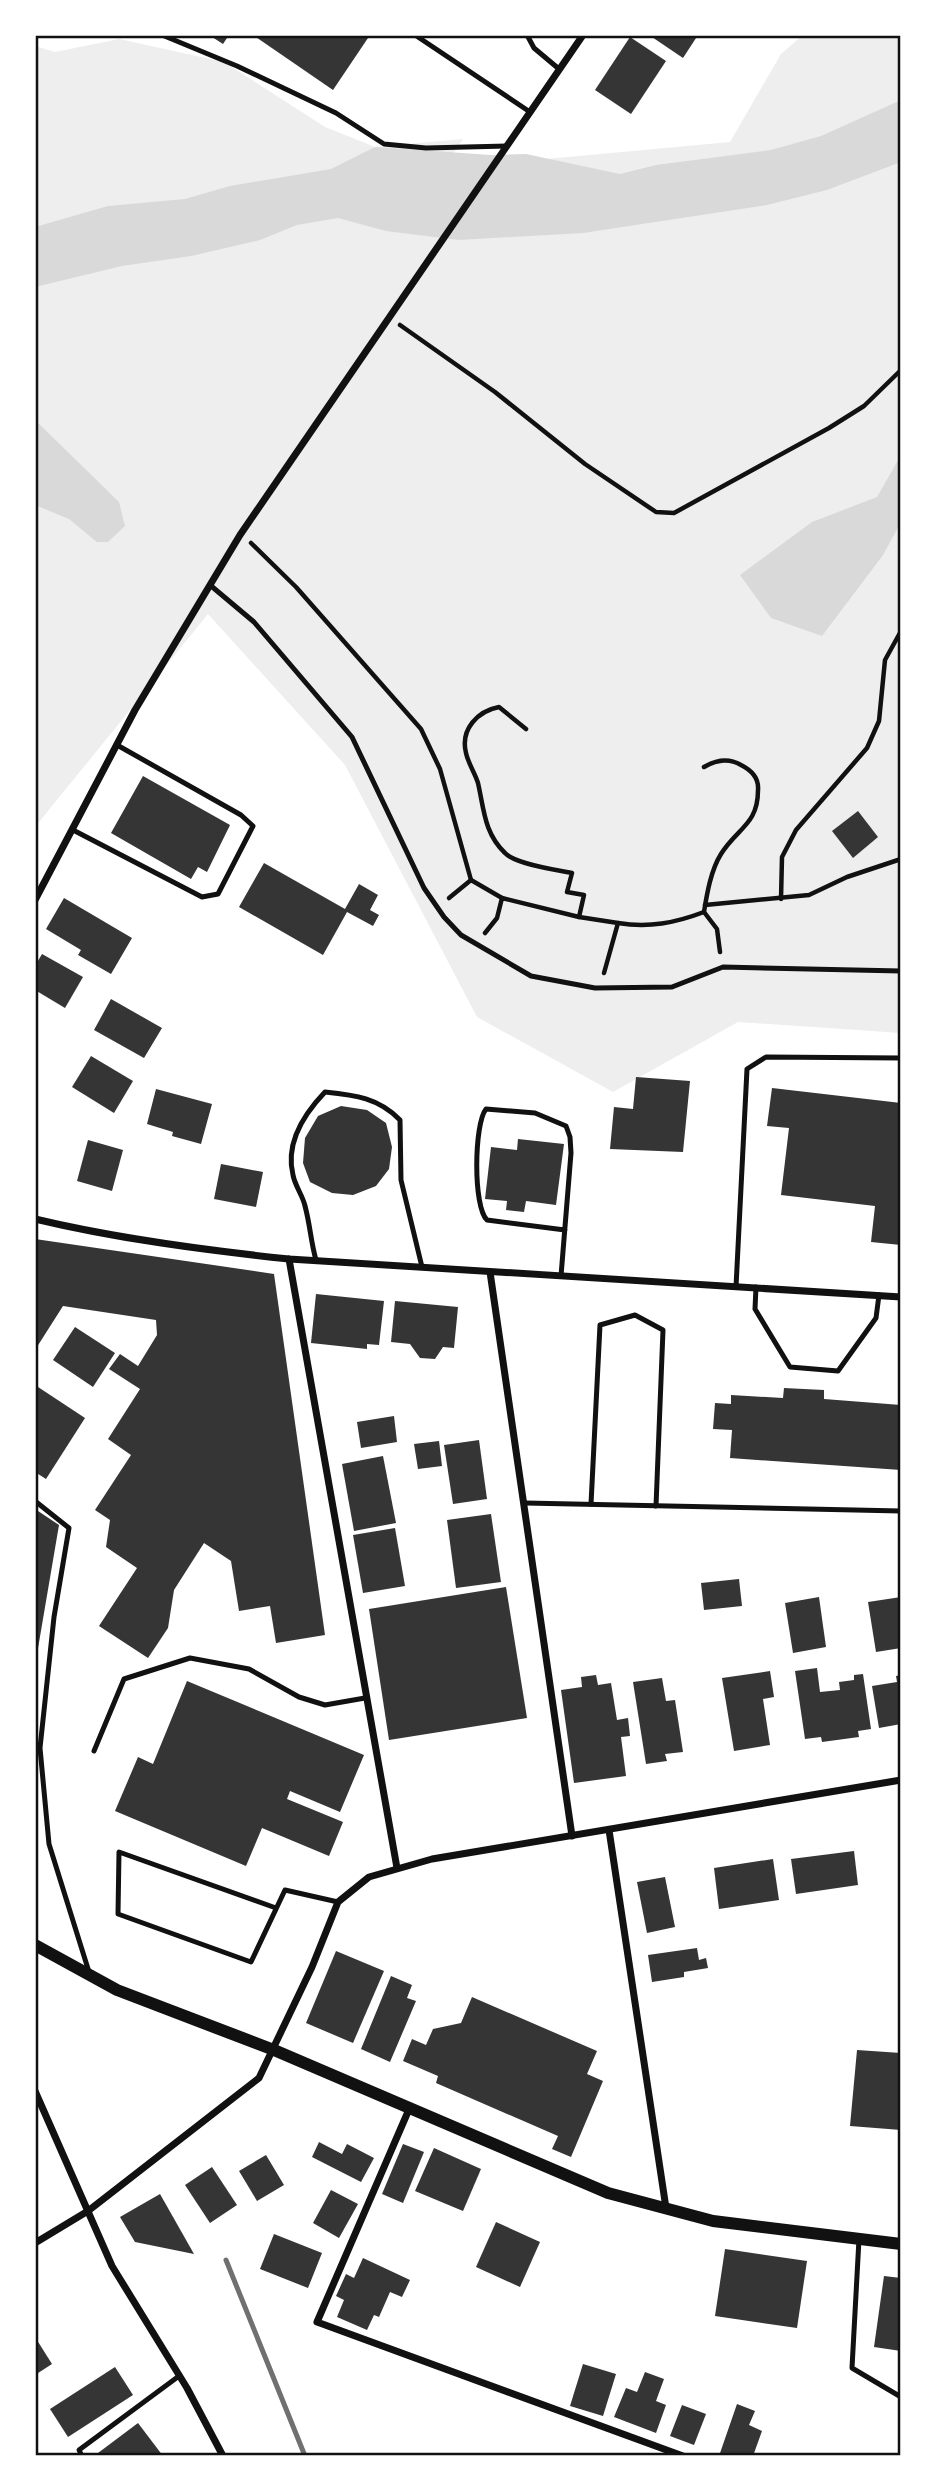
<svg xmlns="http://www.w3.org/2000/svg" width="936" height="2491" viewBox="0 0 936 2491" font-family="Mulish,sans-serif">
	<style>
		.green { fill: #eee }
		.water { fill: #d9d9d9 }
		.building { fill: #353535 }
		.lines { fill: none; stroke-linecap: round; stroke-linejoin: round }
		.path { stroke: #111; stroke-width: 4.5 }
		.service { stroke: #111; stroke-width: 5 }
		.minor { stroke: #111; stroke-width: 7 }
		.tertiary { stroke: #111; stroke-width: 12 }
		.rail { stroke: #707070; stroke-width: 5 }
		.neatline { fill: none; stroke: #111; stroke-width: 2.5 }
	</style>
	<rect width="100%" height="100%" fill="#fff"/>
	<path class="green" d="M 803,35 L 901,35 L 901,1033 L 738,1022 L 613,1092 L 477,1017 L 345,765 L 208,614 L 35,827 L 35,46 L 55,52 L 119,39 L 224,62 L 325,127 L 375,147 L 463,139 L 401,232 L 458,240 L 514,162 L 730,142 L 781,54 Z"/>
	<g class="water">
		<path d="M 901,100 L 901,162 L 827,190 L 767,205 L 583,233 L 458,240 L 386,231 L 338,218 L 297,225 L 260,240 L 191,256 L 122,266 L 35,287 L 35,227 L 108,206 L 185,199 L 230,186 L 331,169 L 375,147 L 491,155 L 526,154 L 620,174 L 656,165 L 771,150 L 821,136 Z"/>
		<path d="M 35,420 L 119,502 L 125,526 L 108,542 L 97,542 L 69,519 L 35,505 Z"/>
		<path d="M 901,455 L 901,522 L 883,555 L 822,636 L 771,618 L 740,575 L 812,522 L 877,497 Z"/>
	</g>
	<g class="building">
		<path d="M 209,35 L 229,35 L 223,44 Z"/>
		<path d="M 253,35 L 370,35 L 333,90 Z"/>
		<path d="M 649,35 L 698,35 L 683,58 Z"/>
		<path d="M 630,37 L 666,61 L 631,114 L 595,90 Z"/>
		<path d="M 143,776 L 230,825 L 207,872 L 198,867 L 191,879 L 111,833 Z"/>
		<path d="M 858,811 L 878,837 L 853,858 L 832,831 Z"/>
		<path d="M 264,863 L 345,909 L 359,884 L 378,895 L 370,910 L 379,915 L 373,926 L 347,912 L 323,955 L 239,907 Z"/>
		<path d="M 64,898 L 132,938 L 111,974 L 78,955 L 81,950 L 46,929 Z"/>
		<path d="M 42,954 L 83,977 L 65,1008 L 35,990 L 35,966 Z"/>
		<path d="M 111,999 L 162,1028 L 144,1058 L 94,1030 Z"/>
		<path d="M 91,1056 L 133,1081 L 114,1113 L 72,1087 Z"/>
		<path d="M 636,1077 L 690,1081 L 683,1152 L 610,1149 L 614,1107 L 633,1109 Z"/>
		<path d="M 772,1088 L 901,1103 L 901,1245 L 871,1242 L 875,1206 L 781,1195 L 789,1128 L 767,1126 Z"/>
		<path d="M 156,1089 L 212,1104 L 201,1144 L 172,1136 L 173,1132 L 147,1124 Z"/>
		<path d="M 341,1106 L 367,1110 L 386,1123 L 392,1147 L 389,1169 L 376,1186 L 353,1195 L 332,1193 L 310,1182 L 303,1163 L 305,1138 L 318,1116 Z"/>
		<path d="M 518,1139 L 564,1144 L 556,1205 L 526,1201 L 524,1212 L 506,1210 L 507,1201 L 485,1199 L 491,1147 L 517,1150 Z"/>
		<path d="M 88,1140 L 123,1150 L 112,1191 L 77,1181 Z"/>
		<path d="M 221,1164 L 263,1172 L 256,1207 L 214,1199 Z"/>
		<path d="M 35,1239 L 274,1274 L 325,1635 L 276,1643 L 270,1606 L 239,1611 L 231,1561 L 204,1543 L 174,1590 L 168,1628 L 148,1658 L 99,1626 L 137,1568 L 106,1547 L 110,1520 L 95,1510 L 131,1455 L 108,1439 L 140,1389 L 109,1369 L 120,1354 L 138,1366 L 157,1335 L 156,1320 L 63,1306 L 35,1350 Z"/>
		<path d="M 316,1294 L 384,1301 L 379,1345 L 367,1344 L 367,1349 L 311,1343 Z"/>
		<path d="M 395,1301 L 458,1307 L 454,1348 L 443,1347 L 435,1359 L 420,1358 L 410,1344 L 391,1342 Z"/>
		<path d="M 75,1327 L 115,1353 L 93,1387 L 53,1360 Z"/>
		<path d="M 35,1385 L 85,1418 L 46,1479 L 35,1472 Z"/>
		<path d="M 784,1388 L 824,1390 L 824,1399 L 901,1405 L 901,1470 L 730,1458 L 732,1430 L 713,1429 L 715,1403 L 731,1404 L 731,1395 L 783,1398 Z"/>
		<path d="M 394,1416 L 397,1442 L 361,1448 L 357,1422 Z"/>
		<path d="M 479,1440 L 487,1499 L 453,1504 L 444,1445 Z"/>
		<path d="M 439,1441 L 442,1466 L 418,1469 L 414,1444 Z"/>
		<path d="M 383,1456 L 396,1523 L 354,1531 L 342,1464 Z"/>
		<path d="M 35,1509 L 59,1525 L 36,1660 L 35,1660 Z"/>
		<path d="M 491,1514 L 501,1582 L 456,1588 L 447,1520 Z"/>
		<path d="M 395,1528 L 405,1586 L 363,1593 L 353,1535 Z"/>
		<path d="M 739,1579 L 742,1606 L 704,1610 L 701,1583 Z"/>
		<path d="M 506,1587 L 527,1718 L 389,1740 L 369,1609 Z"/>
		<path d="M 819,1597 L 826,1647 L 793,1653 L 785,1603 Z"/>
		<path d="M 901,1597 L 901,1648 L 876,1652 L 868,1602 Z"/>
		<path d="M 817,1668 L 820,1692 L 840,1690 L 839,1682 L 854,1680 L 854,1675 L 863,1674 L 871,1729 L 858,1731 L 859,1737 L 822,1742 L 821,1737 L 805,1739 L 795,1671 Z"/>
		<path d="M 770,1671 L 774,1697 L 763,1699 L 770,1745 L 734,1751 L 722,1678 Z"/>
		<path d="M 596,1675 L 598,1685 L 611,1683 L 617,1720 L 628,1718 L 630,1736 L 621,1737 L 626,1776 L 574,1783 L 561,1690 L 582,1687 L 581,1677 Z"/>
		<path d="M 901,1675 L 901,1724 L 879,1728 L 872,1686 L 897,1682 L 896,1676 Z"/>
		<path d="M 662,1678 L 666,1701 L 675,1700 L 683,1752 L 665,1754 L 667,1761 L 646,1764 L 633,1682 Z"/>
		<path d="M 187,1681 L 364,1755 L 340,1812 L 290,1791 L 287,1799 L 343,1822 L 329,1856 L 262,1828 L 246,1866 L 115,1811 L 138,1757 L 153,1764 Z"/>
		<path d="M 854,1851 L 858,1885 L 796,1894 L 791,1859 Z"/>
		<path d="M 773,1859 L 779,1900 L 719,1909 L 714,1868 Z"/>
		<path d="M 665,1877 L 675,1927 L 647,1933 L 637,1882 Z"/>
		<path d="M 697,1948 L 699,1960 L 706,1958 L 708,1968 L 684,1972 L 684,1977 L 652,1982 L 648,1955 Z"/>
		<path d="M 336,1951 L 384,1971 L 353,2043 L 306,2023 Z"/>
		<path d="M 391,1976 L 412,1985 L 407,1998 L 416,2001 L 390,2062 L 361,2049 Z"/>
		<path d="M 472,1997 L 597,2051 L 587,2074 L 603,2081 L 571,2157 L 552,2149 L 558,2136 L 436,2083 L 438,2076 L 403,2061 L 412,2039 L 426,2045 L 433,2029 L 461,2023 Z"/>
		<path d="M 857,2050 L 901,2053 L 901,2130 L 850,2126 Z"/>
		<path d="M 319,2142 L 342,2154 L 347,2144 L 374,2158 L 361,2182 L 312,2157 Z"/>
		<path d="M 403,2144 L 424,2152 L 403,2203 L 382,2194 Z"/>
		<path d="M 434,2148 L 481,2169 L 463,2211 L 415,2191 Z"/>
		<path d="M 266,2155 L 284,2185 L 257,2201 L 239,2171 Z"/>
		<path d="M 212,2167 L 237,2205 L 210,2223 L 185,2185 Z"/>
		<path d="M 331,2190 L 358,2204 L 339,2238 L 313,2223 Z"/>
		<path d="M 160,2194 L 194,2254 L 135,2242 L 120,2217 Z"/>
		<path d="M 496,2222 L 540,2242 L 520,2287 L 476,2267 Z"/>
		<path d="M 274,2234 L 322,2253 L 308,2288 L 260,2269 Z"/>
		<path d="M 725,2249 L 807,2261 L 797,2328 L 715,2316 Z"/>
		<path d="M 363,2258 L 410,2280 L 402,2297 L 390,2292 L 379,2317 L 374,2315 L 367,2330 L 337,2317 L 344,2300 L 336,2296 L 346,2274 L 354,2278 Z"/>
		<path d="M 884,2276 L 901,2278 L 901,2351 L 874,2347 Z"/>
		<path d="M 35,2337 L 52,2364 L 35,2375 Z"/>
		<path d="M 583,2364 L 616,2374 L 603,2416 L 570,2406 Z"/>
		<path d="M 115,2367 L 133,2395 L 68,2437 L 50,2409 Z"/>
		<path d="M 645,2372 L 664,2379 L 656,2401 L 666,2405 L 656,2433 L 614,2417 L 626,2388 L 637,2392 Z"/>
		<path d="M 737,2404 L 755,2411 L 749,2425 L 762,2431 L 753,2456 L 719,2456 Z"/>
		<path d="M 682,2405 L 706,2414 L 694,2445 L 670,2436 Z"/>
		<path d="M 138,2423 L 163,2456 L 94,2456 Z"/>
	</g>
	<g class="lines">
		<g class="path">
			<path d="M 400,325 L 495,392 L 585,464 L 656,512 L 674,513 L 829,428 L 864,406 L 901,370"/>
			<path d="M 251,543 L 296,587 L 421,729 L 440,769 L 471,880"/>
			<path d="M 526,729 L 499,707 C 478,711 460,729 466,753 C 468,763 475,773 478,783 C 484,809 484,833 505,853 C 515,864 556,870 572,873 L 567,892 L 584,895 L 579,917 L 618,923 L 604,973"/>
			<path d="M 704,767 C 716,760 729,758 741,765 C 751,770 759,778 758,790 C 758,825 737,828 721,854 C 711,870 707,893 704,912 L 717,929 L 720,952"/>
			<path d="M 449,898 L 471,880 L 502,898"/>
			<path d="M 781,899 L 782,857 L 796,830 L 867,748 L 879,721 L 885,660 L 901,631"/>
			<path d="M 705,905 L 809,895 L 847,877 L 901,859"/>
			<path d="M 618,923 C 649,928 675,923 704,912"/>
			<path d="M 485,933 L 497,918 L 502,898 L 579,917"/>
		</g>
		<g class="service">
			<path d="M 162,35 L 237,66 L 336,113 L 384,144 L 426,148 L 507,146"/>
			<path d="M 415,35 L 530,112"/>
			<path d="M 527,35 L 534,48 L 559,69"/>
			<path d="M 210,585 L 254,622 L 352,737 L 424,888 L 444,917 L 461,935 L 531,976 L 595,988 L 672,987 L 723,967 L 901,971"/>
			<path d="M 73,830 L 202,897 L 218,894 L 253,826 L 241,815 L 117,745"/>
			<path d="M 316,1260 C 311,1243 310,1224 305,1206 C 303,1196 295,1186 293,1175 C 285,1143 304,1114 325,1092 C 355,1095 379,1098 400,1120 L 401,1180 L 422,1267"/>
			<path d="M 561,1276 L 571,1153 L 570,1137 L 566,1126 L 535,1113 L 486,1109 C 474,1124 473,1207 487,1220 L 565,1230"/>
			<path d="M 736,1287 L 747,1069 L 766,1057 L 901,1058"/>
			<path d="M 756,1287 L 755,1309 L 790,1367 L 838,1371 L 876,1318 L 879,1295"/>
			<path d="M 35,1501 L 69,1528 L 54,1617 L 40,1748 L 49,1844 L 89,1972"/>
			<path d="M 525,1503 L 901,1511"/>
			<path d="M 591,1504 L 600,1325 L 635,1315 L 663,1330 L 656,1506"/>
			<path d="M 94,1751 L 124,1679 L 190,1658 L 249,1669 L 299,1697 L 325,1705 L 365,1698"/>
			<path d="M 276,1908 L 119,1852 L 118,1914 L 251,1962 L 285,1890 L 338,1902"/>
			<path d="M 859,2239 L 852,2368 L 901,2397"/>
			<path d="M 82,2456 L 79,2450 L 179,2376"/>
		</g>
		<g class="minor">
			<path d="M 35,900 L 135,710 L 240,535 L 583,35"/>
			<path d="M 35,1219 C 119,1239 203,1250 289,1259 L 901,1297"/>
			<path d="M 289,1259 L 397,1868"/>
			<path d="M 490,1272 L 572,1836"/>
			<path d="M 609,1830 L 666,2208"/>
			<path d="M 35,2091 L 112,2266 L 187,2388 L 223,2456"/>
			<path d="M 410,2107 L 317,2322 L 683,2456"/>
			<path d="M 35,2243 L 88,2211 L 259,2078 L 312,1967 L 338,1902 L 369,1877 L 432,1859 L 901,1780"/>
		</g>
		<path class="tertiary" d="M 35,1945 L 117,1990 L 274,2050 L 608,2193 L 713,2221 L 901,2244"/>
		<path class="rail" d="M 226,2260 L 305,2456"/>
	</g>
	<rect width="936" height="2491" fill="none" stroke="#ffffff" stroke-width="74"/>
	<rect x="37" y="37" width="862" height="2417" class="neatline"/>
</svg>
